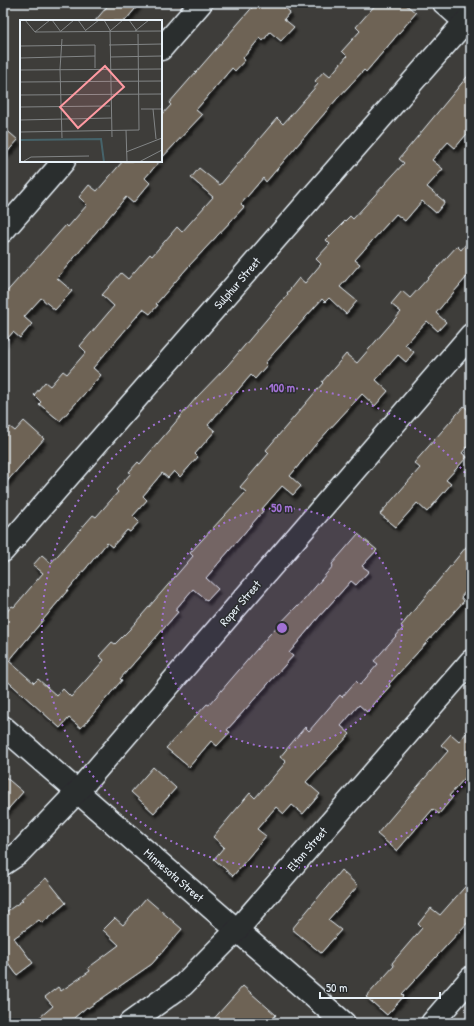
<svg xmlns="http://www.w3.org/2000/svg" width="474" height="1026" viewBox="0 0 474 1026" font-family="'Patrick Hand',sans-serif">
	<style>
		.building { fill: #6e6355; stroke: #e8f1f8; filter: url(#shadow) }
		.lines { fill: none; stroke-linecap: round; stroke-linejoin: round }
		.minor-casing { stroke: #e8f1f8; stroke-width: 25 }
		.minor { stroke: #2a2d2e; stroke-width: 22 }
		.ring { fill: none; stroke: #a171d3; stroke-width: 2; stroke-dasharray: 2 4 }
		.labels { text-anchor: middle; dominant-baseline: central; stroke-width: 3; stroke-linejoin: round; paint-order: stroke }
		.street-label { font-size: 12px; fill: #e8f1f8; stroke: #2a2d2e }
		.inset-river { fill: none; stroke: #46636a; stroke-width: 2 }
		.inset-road { fill: none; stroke: #828586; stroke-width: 1 }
		.view { fill: #ff9aa2; fill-opacity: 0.15; stroke: #ff9aa2; stroke-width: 2 }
		.inset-edge { fill: none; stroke: #e8f1f8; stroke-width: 2 }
		.centre { fill: #a171d3; stroke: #2a2d2e; stroke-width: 2 }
		.ring-label { font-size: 12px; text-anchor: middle; font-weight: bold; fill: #a171d3; stroke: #2a2d2e; stroke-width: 3; stroke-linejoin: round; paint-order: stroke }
	</style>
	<defs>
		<filter id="shadow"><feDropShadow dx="2.5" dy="4.5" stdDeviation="1" flood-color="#0009"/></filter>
	</defs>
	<rect width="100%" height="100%" fill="#3e3d3a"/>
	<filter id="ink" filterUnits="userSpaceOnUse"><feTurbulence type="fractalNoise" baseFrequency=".025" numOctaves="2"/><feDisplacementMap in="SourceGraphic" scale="8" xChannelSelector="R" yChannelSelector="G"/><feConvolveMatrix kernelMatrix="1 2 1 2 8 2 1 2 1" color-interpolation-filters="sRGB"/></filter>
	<g filter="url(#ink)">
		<g class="building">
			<path d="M 110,3 L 140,3 L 125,21 L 95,21 Z"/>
			<path d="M 256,3 L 279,3 L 290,12 L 284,19 L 294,27 L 281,41 L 270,32 L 263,41 L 260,38 L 243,58 L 245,60 L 235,71 L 232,68 L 196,110 L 202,115 L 161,159 L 161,116 L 171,105 L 169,103 Z"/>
			<path d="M 377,3 L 404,3 L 416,13 L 366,72 L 364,70 L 336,100 L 266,182 L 263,178 L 241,204 L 244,207 L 189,266 L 156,304 L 158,305 L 150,314 L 143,309 L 122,334 L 93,368 L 101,375 L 60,421 L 39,404 L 41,402 L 34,395 L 45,382 L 50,386 L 63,371 L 67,374 L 86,352 L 80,346 L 114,306 L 102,295 L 121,273 L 128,279 L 150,254 L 152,256 L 177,227 L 182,232 L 213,197 L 191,178 L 199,168 L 220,185 L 277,118 L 283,124 L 318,84 L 315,81 L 324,71 L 330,76 L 347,56 L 342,51 L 360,31 L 356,27 Z"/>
			<path d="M 471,72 L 471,129 L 455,148 L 448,142 L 432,160 L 443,169 L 427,187 L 445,202 L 436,213 L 422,201 L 405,221 L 396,214 L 355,260 L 360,264 L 340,287 L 357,301 L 346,314 L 329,298 L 325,302 L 322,299 L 265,363 L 267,365 L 255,379 L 251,375 L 208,425 L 215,431 L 195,454 L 198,457 L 180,477 L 174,471 L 168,478 L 162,473 L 143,496 L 147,500 L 133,516 L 139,522 L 130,532 L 127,530 L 112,547 L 107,543 L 9,661 L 34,683 L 38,679 L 57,696 L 63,689 L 71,697 L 104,660 L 99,656 L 112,642 L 115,644 L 129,630 L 193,556 L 190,553 L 246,492 L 240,487 L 269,453 L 266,450 L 323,383 L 322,382 L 346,354 L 357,363 L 401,312 L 391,304 L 402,291 L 410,298 L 457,246 L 461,250 L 471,238 L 471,272 L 436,313 L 446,322 L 438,331 L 427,321 L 405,345 L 414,352 L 406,362 L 398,355 L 376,380 L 388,391 L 375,406 L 362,394 L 316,444 L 290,476 L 301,486 L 293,495 L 282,486 L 261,510 L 263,511 L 206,578 L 218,589 L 207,601 L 193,589 L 175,610 L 178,612 L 120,679 L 122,680 L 81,728 L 69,718 L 60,728 L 3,677 L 3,616 L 12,606 L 14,607 L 43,573 L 33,565 L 42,555 L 51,563 L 93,515 L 96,517 L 118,492 L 116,490 L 131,473 L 129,472 L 138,462 L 140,464 L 197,397 L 228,365 L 288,294 L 287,293 L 299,278 L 305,283 L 321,264 L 316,259 L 330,244 L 326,240 L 350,216 L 353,219 L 404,163 L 399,159 Z"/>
			<path d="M 3,127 L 18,140 L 3,157 Z"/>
			<path d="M 123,161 L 160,161 L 145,178 L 150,183 L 133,203 L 126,197 L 57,278 L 72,291 L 55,310 L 41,298 L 24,317 L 32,324 L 20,338 L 13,332 L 3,344 L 3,296 L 66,225 L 68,227 L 87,205 L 79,197 L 89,185 L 97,191 Z"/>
			<path d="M 464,406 L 471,412 L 471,442 L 462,453 L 467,457 L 446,480 L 451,484 L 427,512 L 417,503 L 396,527 L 380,514 L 420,468 L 414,463 Z"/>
			<path d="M 24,421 L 44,439 L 3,486 L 3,435 L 10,427 L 15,431 Z"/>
			<path d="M 358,534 L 377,550 L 362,566 L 369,571 L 356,585 L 351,581 L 318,618 L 289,653 L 293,656 L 227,730 L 230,732 L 217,746 L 211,741 L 189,767 L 166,748 L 207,704 L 209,705 L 269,635 L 297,606 L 298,607 L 333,566 L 332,564 Z"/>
			<path d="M 471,541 L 471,585 L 461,597 L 464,601 L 389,684 L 390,686 L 367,712 L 359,705 L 341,726 L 350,734 L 306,782 L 320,794 L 303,814 L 292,805 L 284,814 L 276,807 L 257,829 L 266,836 L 233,876 L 214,859 L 224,847 L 213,837 L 250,793 L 255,798 L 286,762 L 280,757 L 305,727 L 309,731 L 340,695 L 342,697 L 356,681 L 360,685 L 378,664 L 374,661 L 403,628 L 401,626 Z"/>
			<path d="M 471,728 L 471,771 L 449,796 L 452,798 L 439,814 L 433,809 L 397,851 L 377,834 L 448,751 L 441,745 L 451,734 L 459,741 Z"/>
			<path d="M 153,767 L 176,788 L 154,813 L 131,792 Z"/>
			<path d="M 3,775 L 23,792 L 3,815 Z"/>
			<path d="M 341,870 L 358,886 L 328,920 L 341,930 L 321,953 L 292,929 Z"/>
			<path d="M 46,878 L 66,903 L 42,923 L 39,920 L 14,938 L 33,963 L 17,975 L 3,956 L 3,914 L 23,900 L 21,899 Z"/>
			<path d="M 471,880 L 471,919 L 402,994 L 404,996 L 387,1015 L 366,997 L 394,966 L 392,963 L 422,928 L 418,924 L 431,908 L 440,915 Z"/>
			<path d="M 146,898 L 182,929 L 152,964 L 88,1008 L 87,1007 L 68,1023 L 33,1023 L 53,1006 L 45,997 L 58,987 L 61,991 L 90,971 L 88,968 L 119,945 L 103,930 L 115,918 L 123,925 Z"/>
			<path d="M 243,986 L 276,1015 L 269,1023 L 210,1023 Z"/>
		</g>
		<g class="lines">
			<defs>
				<g id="minor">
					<path d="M 444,3 L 471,27"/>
					<path d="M 161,49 L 201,3"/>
					<path d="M 3,231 L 64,161"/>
					<path d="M 3,551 L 471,15"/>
					<path d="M 3,727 L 344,1023"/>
					<path d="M 3,864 L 18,854 L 78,791 L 471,335"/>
					<path d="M 130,1023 L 183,985 L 237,930 L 471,661"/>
					<path d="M 432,1023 L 471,978"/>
				</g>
			</defs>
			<use href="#minor" class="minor-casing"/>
			<use href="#minor" class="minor"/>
		</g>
	</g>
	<circle cx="282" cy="628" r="120" fill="#a171d3" fill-opacity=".12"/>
	<g class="ring">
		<circle cx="282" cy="628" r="120"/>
		<path d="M470 777A240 240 0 1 1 470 479"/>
	</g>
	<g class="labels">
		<g class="street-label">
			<text transform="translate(237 283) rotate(-49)">Sulphur Street</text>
			<text transform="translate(240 603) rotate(-49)">Roper Street</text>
			<text transform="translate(307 849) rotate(-49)">Elton Street</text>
			<text transform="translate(174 875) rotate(41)">Minnesota Street</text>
		</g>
	</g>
	<g transform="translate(20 20)">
		<rect width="142" height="142" fill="#3e3d3a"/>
		<path class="inset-river" d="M 0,120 L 81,119 L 84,142"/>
		<path class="inset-road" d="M 5,0 L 15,12M 32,0 L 41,12M 58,0 L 66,11M 84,0 L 90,10 L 92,117M 109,0 L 117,11M 66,10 L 79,0M 41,11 L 54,0M 90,11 L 103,0M 115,11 L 129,0M 15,12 L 142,11M 15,12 L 30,0M 89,25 L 142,24M 0,26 L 75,25 L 75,48M 90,37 L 142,36M 0,38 L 75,36M 0,50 L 142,49M 0,62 L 142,61M 0,75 L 142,74M 0,87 L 90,86M 121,89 L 142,89M 133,89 L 136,119M 0,100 L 91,98M 106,110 L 107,142M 0,112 L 119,110 L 118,14M 42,118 L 40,49 L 42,19M 106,132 L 142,118M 4,141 L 11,137 L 69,136M 119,142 L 142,130"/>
		<path class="view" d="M 85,46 L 104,67 L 58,108 L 40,87 Z"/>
		<rect width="142" height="142" class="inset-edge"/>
	</g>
	<circle cx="282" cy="628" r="6" class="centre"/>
	<g class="ring-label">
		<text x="282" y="392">100 m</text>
		<text x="282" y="512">50 m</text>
	</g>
	<rect width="474" height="1026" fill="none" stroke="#2a2d2e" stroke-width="16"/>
	<rect x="8" y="8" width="458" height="1010" fill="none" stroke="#e8f1f8" stroke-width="1.5" filter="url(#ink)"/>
	<path d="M320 992v6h120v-6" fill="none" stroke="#e8f1f8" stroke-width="2"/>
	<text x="326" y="992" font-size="12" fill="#e8f1f8" stroke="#2a2d2e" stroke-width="3" paint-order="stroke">50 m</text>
</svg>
